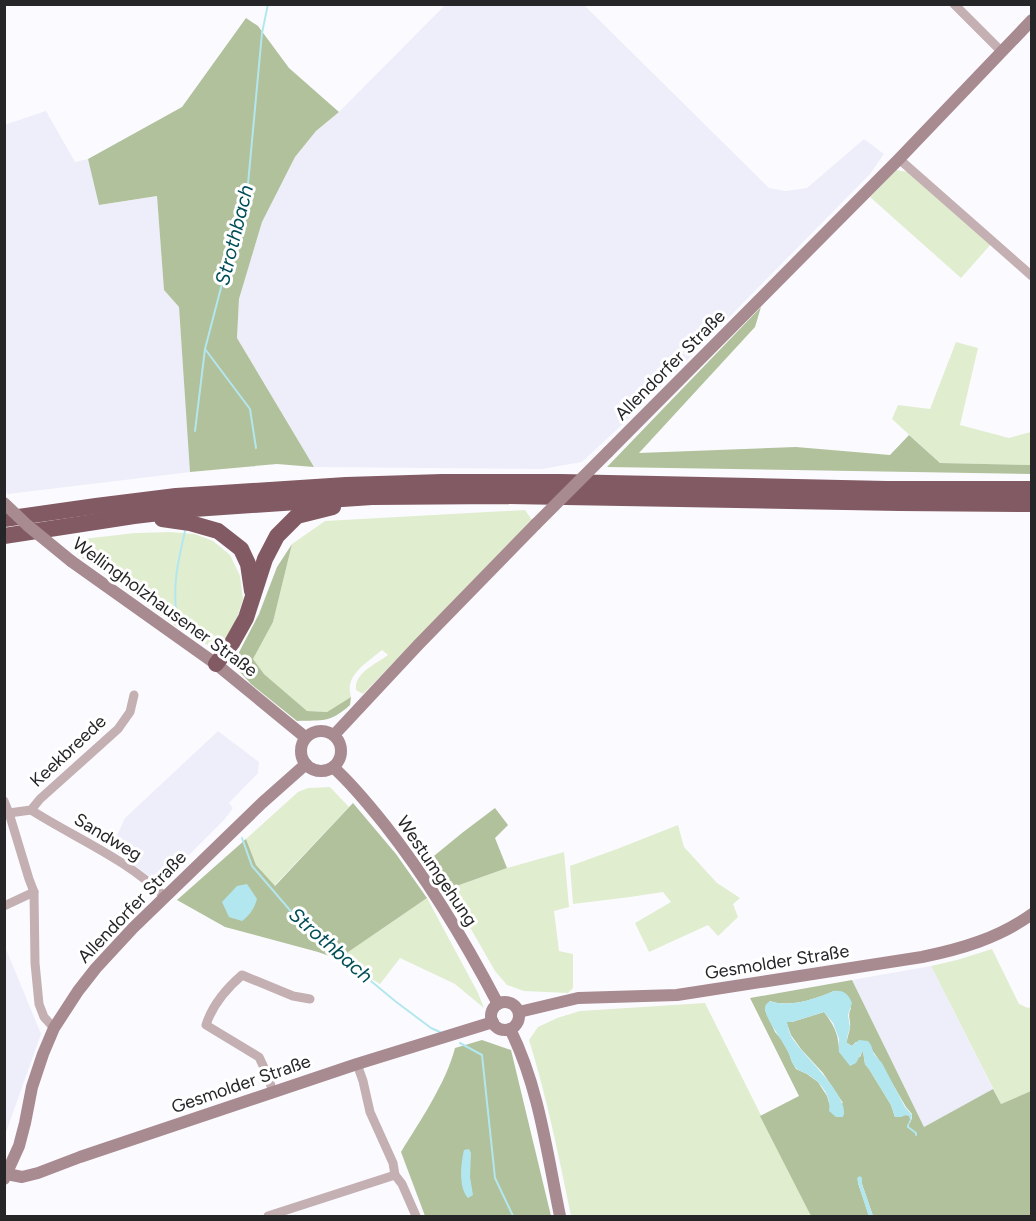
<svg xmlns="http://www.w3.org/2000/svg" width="1036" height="1221" viewBox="0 0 1036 1221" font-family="Figtree,sans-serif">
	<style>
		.built { fill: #eeeefa }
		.green { fill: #e0edcf }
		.forest { fill: #b1c19b; fill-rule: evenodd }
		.water { fill: #b3e7ef }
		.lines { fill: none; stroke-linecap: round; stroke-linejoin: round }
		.stream { stroke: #b3e7ef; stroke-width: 2 }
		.street { stroke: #c4afb3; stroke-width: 9 }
		.secondary { stroke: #a88a91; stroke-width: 12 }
		.highway { stroke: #825a63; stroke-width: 16 }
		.secondary-bridge { stroke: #a88a91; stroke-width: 12 }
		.labels { text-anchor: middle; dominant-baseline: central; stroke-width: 6; stroke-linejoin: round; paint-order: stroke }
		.street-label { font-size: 18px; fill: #262628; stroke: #fff }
		.water-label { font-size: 20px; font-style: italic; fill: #004e57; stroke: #fff }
	</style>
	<rect width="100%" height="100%" fill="#fbfbff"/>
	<g class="built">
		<path d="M 445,5 L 584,5 L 769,188 L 785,191 L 807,188 L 864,139 L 884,154 L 870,174 L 639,409 L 582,462 L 542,469 L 314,467 L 237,338 L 239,299 L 262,222 L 295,157 L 316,131 L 339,112 Z"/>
		<path d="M 46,111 L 75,162 L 88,159 L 100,205 L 157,196 L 164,290 L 179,307 L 191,472 L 8,494 L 5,490 L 4,125 Z"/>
		<path d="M 218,731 L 259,762 L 258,773 L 229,803 L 233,808 L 224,820 L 174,870 L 149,876 L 111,848 L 125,818 Z"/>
		<path d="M 6,949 L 41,1034 L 5,1135 L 4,950 Z"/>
		<path d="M 931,966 L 993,1089 L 924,1127 L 852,980 Z"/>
	</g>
	<g class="green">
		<path d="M 896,170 L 908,172 L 991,244 L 961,278 L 870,197 Z"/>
		<path d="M 956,342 L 978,348 L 960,425 L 1009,438 L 1031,432 L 1031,465 L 940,463 L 892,419 L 898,405 L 930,409 Z"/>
		<path d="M 525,510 L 532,520 L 363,694 L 356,690 C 354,673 376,664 388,655 L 382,650 C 367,663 344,675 351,697 L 327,712 L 307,711 L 264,674 L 253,659 L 273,622 L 292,544 L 325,521 Z"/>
		<path d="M 169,532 L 195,534 L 213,541 L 230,555 L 240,576 L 243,599 L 234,627 L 225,640 L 220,644 L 208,645 L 181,630 L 77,554 L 83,539 L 135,533 Z"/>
		<path d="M 330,787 L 349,807 L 274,886 L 256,865 L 246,839 L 298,792 L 308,788 Z"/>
		<path d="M 678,825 L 684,847 L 717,883 L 740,898 L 733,904 L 738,917 L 718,936 L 708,925 L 649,952 L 635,923 L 671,902 L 663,892 L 630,897 L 573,904 L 570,866 L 617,849 Z"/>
		<path d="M 564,852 L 569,907 L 554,911 L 559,951 L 573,954 L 573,988 L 568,993 L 524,991 L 507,985 L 495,971 L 448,889 L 507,868 Z"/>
		<path d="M 427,898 L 478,993 L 484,1008 L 455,984 L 400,958 L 380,984 L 338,959 Z"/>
		<path d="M 992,949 L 1019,1004 L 1028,1008 L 1031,1007 L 1031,1091 L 1001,1104 L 931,966 L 957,960 Z"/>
		<path d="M 705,1003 L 811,1216 L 571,1216 C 559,1157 547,1098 529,1040 L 538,1027 L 557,1018 L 580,1011 Z"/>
	</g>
	<g class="forest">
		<path d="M 246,18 L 258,26 L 289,68 L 339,112 L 316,131 L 295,157 L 262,222 L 239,299 L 237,338 L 314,467 L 277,464 L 190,472 L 179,307 L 164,290 L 157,196 L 99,205 L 88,159 L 182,107 Z"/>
		<path d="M 761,307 L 755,327 L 639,453 L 796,447 L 890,455 L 909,435 L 940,463 L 1031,465 L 1031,474 L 607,467 Z"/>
		<path d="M 292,544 L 273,622 L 253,659 L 264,674 L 307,711 L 327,712 L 351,697 L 350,705 C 330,723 323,720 297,721 L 251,684 L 238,670 L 236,658 L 259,614 L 277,567 Z"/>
		<path d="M 353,803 L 396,854 L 427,898 L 338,959 L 318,952 L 225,927 L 177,900 L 246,839 L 256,865 L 275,886 Z"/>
		<path d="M 495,808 L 508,825 L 495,838 L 507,868 L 448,889 L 429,860 L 462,833 Z"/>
		<path d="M 852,980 L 924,1127 L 993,1089 L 1001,1104 L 1031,1091 L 1031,1216 L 873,1216 L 862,1184 L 862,1178 L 858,1183 L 869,1216 L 811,1216 L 760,1116 L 799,1096 L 750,998 ZM 834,991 L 851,1008 C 847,1017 851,1019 850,1028 C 849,1034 847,1037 847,1043 L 852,1046 L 856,1042 L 872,1050 L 877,1057 L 906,1107 L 912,1114 L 912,1118 L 909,1125 L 910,1120 L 910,1116 L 906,1115 L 895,1117 L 891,1105 L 869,1069 L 865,1064 L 863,1051 L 862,1052 L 860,1057 L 839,1052 C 839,1035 834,1025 824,1012 L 792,1022 L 786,1021 L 791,1035 L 801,1049 L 823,1073 L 843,1103 L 830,1106 L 827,1096 L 818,1082 L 807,1074 L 796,1069 L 792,1062 L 789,1053 L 781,1039 L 775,1032 L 765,1010 L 770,1001 C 789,1008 816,999 834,991 Z"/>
		<path d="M 482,1040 L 511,1050 L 551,1216 L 425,1216 L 401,1152 C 420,1121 446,1083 455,1048 Z"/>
	</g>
	<g class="water">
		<path d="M 247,884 L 257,899 C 254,909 250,915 242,921 L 229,917 L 222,902 L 237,886 Z"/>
		<path d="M 834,991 C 844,990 848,994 852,1003 L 848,1015 L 850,1027 L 847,1038 L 847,1043 L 852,1046 L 859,1040 L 868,1041 L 871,1045 L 874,1054 L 882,1063 L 905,1107 L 912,1115 L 911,1121 L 908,1125 L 908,1124 L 910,1120 L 909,1116 L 906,1115 L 901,1117 L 895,1117 L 891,1105 L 869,1069 L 865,1064 L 863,1052 L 862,1052 L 856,1063 L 850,1066 L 839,1052 L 839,1039 L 833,1023 L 824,1012 L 792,1022 L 787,1022 C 788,1026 789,1032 791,1036 C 800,1053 852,1097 843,1117 L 836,1117 L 829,1111 C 832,1096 820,1081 807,1074 C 802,1071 798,1071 795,1067 C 791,1062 790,1055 787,1050 C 782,1039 766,1020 765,1009 C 765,1004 767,1004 770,1001 C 789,1008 815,999 834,991 Z"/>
		<path d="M 469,1149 L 471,1153 L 470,1177 L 473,1195 L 468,1198 C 458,1187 461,1163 464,1150 Z"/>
		<path d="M 860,1176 L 862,1178 L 862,1184 L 873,1216 L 869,1216 L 868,1214 L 858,1183 L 857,1178 Z"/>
	</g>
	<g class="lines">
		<g class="stream">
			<path d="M 195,431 L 205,349"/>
			<path d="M 256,448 L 250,409 L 205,349 L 248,184 L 262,33 L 268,4"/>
			<path d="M 177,618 C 172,586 178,562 185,531"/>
			<path d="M 242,838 L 252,866 L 301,923 L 395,1001 L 431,1028 L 440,1032"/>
			<path d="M 460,1043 L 482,1055 L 495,1178 L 513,1216"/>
			<path d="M 908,1125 L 908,1127 L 916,1133 L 916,1135"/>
		</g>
		<g class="street">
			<path d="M 954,4 L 1001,51"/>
			<path d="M 899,159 L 1032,276"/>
			<path d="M 4,801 L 9,813 L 29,879 L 34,892 L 35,963 L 39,1004 L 44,1017 L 54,1028"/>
			<path d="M 31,810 C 75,838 127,859 165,897"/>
			<path d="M 9,813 L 31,810 L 40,799 L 118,729 L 130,712 L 134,695"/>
			<path d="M 4,906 L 34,892"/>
			<path d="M 357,1064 L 363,1081 L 370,1112 L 393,1163 L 395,1175 L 402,1184 L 416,1216"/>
			<path d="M 273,1092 L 267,1074 L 259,1057 L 206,1025 C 212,1006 227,988 242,975 L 293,996 L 310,999"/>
			<path d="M 268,1216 L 395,1175"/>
		</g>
		<g class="secondary">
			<path d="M 608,452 L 899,159 L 1032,20"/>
			<path d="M 71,561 L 216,664 L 305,737"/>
			<circle cx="321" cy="751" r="20"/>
			<path d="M 334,735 L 419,644 L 536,524"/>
			<path d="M 333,767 C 352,784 369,805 385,825 C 429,881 465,941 498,1004"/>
			<circle cx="505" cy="1016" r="14"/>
			<path d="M 519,1012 L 578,998 L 677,995 L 922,957 C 961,949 999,938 1032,914"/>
			<path d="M 510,1029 C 539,1087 547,1153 560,1216"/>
			<path d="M 7,1174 L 22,1177 L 38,1173 L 80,1157 L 357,1064 L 493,1022"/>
			<path d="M 4,1179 L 19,1146 L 25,1123 L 32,1087 L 43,1054 L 54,1028 L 78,991 L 96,968 L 133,928 L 262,803 L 306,764"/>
		</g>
		<g class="highway">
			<path d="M 4,519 L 96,506 L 176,496 L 346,485 L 442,482 L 561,482 L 887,489 L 1032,489"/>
			<path d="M 162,519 L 190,523 L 218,531 L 241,549 L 248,564 L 252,591"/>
			<path d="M 4,536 L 134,516 L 194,509 L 372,497 L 502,496 L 899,503 L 1032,504"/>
			<path d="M 216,664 L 232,643 L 246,618 L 265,559 L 277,536 L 297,516 L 333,507"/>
		</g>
		<g class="secondary-bridge">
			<path d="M 4,503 L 27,525 L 71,561"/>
			<path d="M 536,524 L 608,452"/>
		</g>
	</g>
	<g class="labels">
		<g class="street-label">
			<text transform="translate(670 365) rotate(-45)">Allendorfer Straße</text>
			<text transform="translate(165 607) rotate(36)">Wellingholzhausener Straße</text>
			<text transform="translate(68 751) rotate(-43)">Keekbreede</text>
			<text transform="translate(108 837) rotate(31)">Sandweg</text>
			<text transform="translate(437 871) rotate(56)">Westumgehung</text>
			<text transform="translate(132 907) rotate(-46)">Allendorfer Straße</text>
			<text transform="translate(777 962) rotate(-9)">Gesmolder Straße</text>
			<text transform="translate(241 1084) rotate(-19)">Gesmolder Straße</text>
		</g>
		<g class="water-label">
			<text transform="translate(234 235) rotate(-76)">Strothbach</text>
			<text transform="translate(331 945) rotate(41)">Strothbach</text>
		</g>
	</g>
	<rect width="1036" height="1221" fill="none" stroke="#262628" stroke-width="12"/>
</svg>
